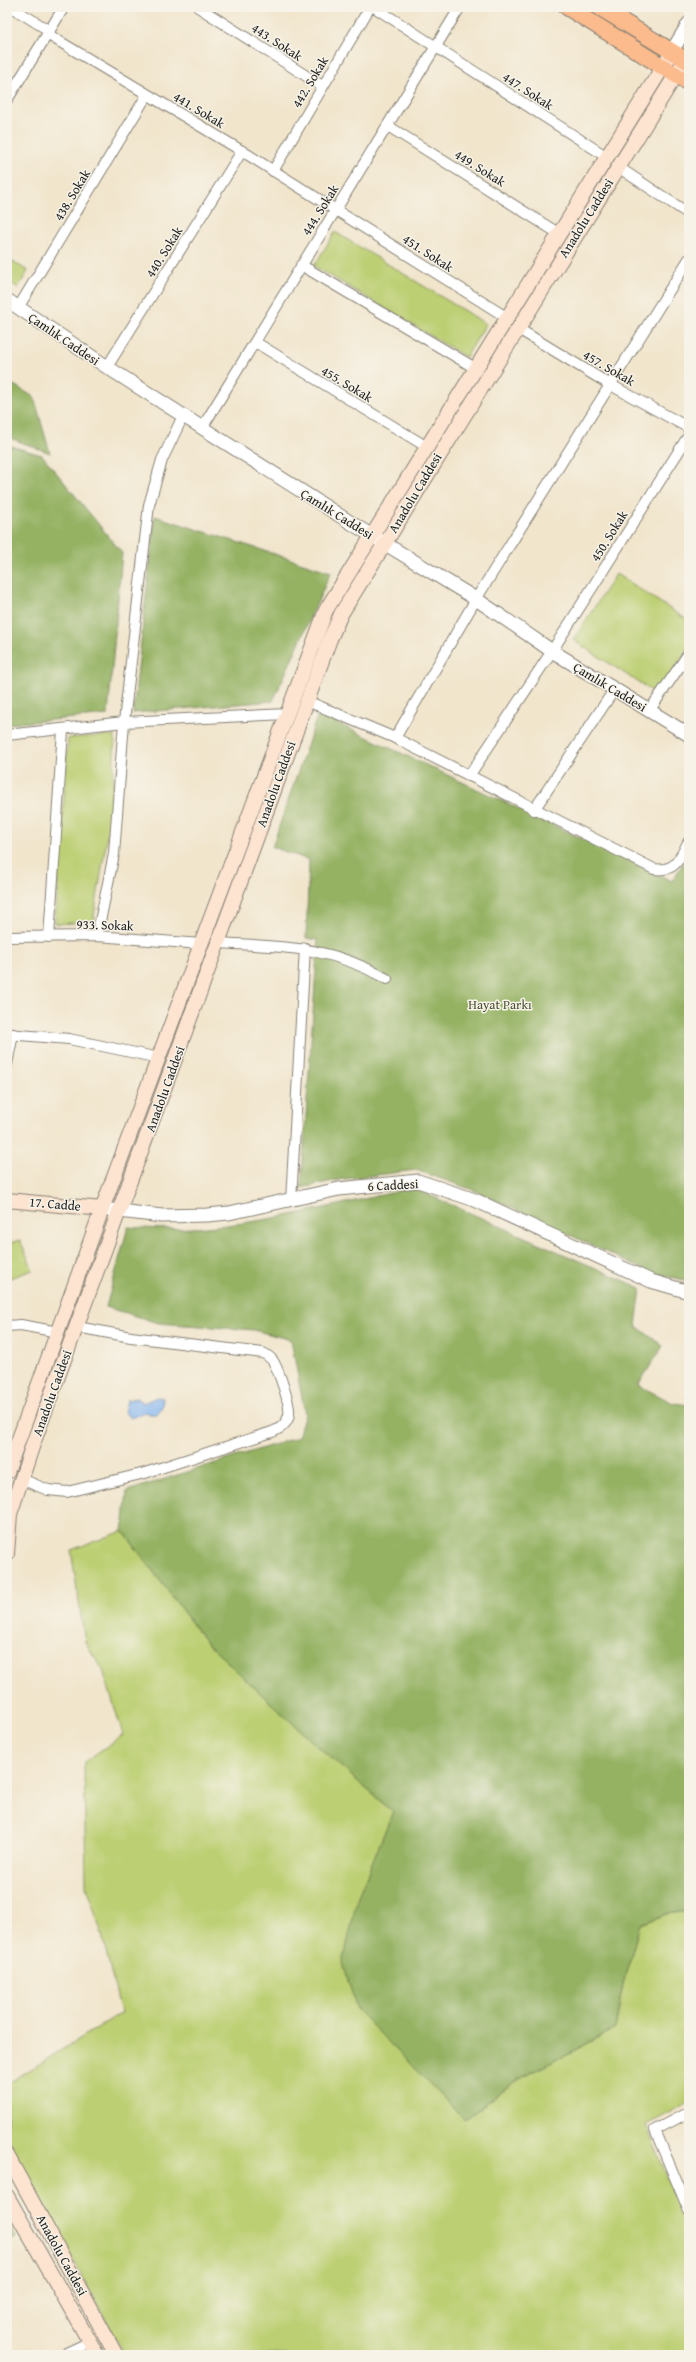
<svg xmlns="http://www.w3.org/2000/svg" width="696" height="2362" viewBox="0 0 696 2362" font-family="'Gentium Book Plus',serif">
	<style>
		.green { fill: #bccf72; stroke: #6c7647 }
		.forest { fill: #95b264; stroke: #586740 }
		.water { fill: #85b6f1; stroke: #506986 }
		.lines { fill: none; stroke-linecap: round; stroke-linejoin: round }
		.minor-casing { stroke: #868074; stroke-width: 12 }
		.tertiary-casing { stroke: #868074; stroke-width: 15 }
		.secondary-casing { stroke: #868074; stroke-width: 16 }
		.primary-casing { stroke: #868074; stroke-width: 18 }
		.minor { stroke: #fff; stroke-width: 10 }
		.tertiary { stroke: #fff; stroke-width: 13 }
		.secondary { stroke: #fde4d1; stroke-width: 14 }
		.primary { stroke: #fbbb8d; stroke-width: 16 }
		.labels { text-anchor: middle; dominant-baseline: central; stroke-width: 3; stroke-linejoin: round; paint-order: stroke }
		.street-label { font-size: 13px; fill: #1c1c1c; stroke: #f7f3e8 }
		.park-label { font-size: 13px; fill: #4c5236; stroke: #f7f3e8 }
	</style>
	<rect width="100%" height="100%" fill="#f7f3e8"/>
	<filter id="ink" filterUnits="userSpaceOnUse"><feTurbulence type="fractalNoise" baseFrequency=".025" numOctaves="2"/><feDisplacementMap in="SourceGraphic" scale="8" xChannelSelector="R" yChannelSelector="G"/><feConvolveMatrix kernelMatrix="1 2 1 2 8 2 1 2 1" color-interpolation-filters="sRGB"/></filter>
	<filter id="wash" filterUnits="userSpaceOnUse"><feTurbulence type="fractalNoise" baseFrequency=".012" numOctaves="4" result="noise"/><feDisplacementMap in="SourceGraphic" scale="16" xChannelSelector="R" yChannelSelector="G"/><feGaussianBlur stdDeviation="0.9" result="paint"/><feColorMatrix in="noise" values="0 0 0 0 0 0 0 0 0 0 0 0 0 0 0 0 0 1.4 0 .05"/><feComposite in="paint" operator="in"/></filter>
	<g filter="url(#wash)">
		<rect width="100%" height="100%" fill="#f1e5cc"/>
		<g class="green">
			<path d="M 335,232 L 486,324 L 466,357 L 314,266 Z"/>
			<path d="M 7,258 L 28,271 L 18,288 L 7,280 Z"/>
			<path d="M 616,574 L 689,621 L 689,647 L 658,695 L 573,640 Z"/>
			<path d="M 115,735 L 112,808 L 93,922 L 55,924 L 68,738 Z"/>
			<path d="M 20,1240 L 33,1270 L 7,1279 L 7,1244 Z"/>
			<path d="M 123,1531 L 206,1642 L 306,1736 L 393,1812 L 357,1899 L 464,2119 L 514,2082 L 615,2029 L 623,1984 L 640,1924 L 672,1912 L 689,1912 L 689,2102 L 646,2125 L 689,2229 L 689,2355 L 125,2355 L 7,2139 L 7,2084 L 121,2013 L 101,1931 L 86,1886 L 84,1762 L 123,1735 L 103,1670 L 85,1642 L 71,1550 Z"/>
		</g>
		<g class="forest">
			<path d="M 7,381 L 34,397 L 50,453 L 7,437 Z"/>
			<path d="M 7,445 L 42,455 L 122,553 L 108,715 L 7,724 Z"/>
			<path d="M 155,516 L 331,572 L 273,701 L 133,713 Z"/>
			<path d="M 318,714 L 672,881 L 689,854 L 689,1281 L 651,1273 L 476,1191 L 416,1170 L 337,1180 L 301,1188 L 318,940 L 306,938 L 309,860 L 272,847 Z"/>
			<path d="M 413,1188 L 641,1288 L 636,1326 L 663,1346 L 638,1385 L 673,1403 L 689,1405 L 689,1912 L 672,1912 L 640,1924 L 623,1984 L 615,2029 L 514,2082 L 464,2119 L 357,2010 L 343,1963 L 357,1899 L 393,1812 L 306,1736 L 206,1642 L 123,1531 L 127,1491 L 298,1437 L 305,1414 L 291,1340 L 254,1330 L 158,1323 L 106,1307 L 128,1227 C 225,1236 320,1208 413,1188 Z"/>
			<path d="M 7,2218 L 16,2238 L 7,2242 Z"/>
		</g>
		<path class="water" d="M 157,1397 L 163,1398 L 162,1406 L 158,1414 L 149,1414 L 145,1412 L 131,1418 L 124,1412 L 127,1400 L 136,1398 L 143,1403 Z"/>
	</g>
	<g filter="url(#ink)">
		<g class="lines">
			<defs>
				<g id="minor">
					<path d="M 11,7 L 50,31"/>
					<path d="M 198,7 L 322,86"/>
					<path d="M 374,7 L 607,157"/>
					<path d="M 47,34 L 242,151 L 506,317"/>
					<path d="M 7,100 L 64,7"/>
					<path d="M 388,126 L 558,233"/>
					<path d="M 618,167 L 689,214"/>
					<path d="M 273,171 L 370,7"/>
					<path d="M 301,265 L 475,368"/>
					<path d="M 18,308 L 147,95"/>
					<path d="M 517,328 L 609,384 L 689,428"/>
					<path d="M 255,342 L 427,447"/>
					<path d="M 107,367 L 242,151"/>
					<path d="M 202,428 L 460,7"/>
					<path d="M 307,701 L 395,738 L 654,869 C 676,872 679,859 689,841"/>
					<path d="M 649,711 L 689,653"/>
					<path d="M 7,735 L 124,722 L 287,714"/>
					<path d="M 395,738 L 476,599 L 689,259"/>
					<path d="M 469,776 L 552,651 L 689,435"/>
					<path d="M 534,810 L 614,690"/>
					<path d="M 97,936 L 114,854 L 124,722 L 149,505 L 162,460 L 183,416"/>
					<path d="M 7,937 L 97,936 L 201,944"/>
					<path d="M 49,937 L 63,730"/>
					<path d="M 218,943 C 284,947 328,945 387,979"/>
					<path d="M 7,1034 L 69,1039 L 159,1058"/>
					<path d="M 7,1064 L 13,1034"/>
					<path d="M 291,1201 L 305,948"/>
					<path d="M 7,1326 L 21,1325 L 58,1332"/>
					<path d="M 21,1479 L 48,1490 L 67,1492 L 145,1473 L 272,1432 C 280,1429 287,1424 289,1415 C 291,1405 278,1369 273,1361 C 270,1357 267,1355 263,1353 L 131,1337 L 77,1327"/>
					<path d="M 689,2112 L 655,2130 L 689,2211"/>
					<path d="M 62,2355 L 90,2342"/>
				</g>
				<g id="tertiary">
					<path d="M 672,51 L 689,23"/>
					<path d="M 7,300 L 107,367 L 356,526 L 476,599 L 552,651 L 689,735"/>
					<path d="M 102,1209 L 162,1216 L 207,1215 L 229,1213 L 339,1189 L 418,1181 L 475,1200 L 651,1281 L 689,1292"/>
				</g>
				<g id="secondary">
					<path d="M 7,1200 L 102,1209"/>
					<path d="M 7,1472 L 102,1209 L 326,610 L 669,57"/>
					<path d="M 7,1554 L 10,1514 L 33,1444 L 330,639 L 341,614 L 682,65"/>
					<path d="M 7,2155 L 116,2355"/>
					<path d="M 7,2196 L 97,2355"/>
				</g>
				<g id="primary">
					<path d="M 567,7 L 689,83"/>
					<path d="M 599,7 L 689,62"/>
				</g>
			</defs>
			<use href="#minor" class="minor-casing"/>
			<use href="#tertiary" class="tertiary-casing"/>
			<use href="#secondary" class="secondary-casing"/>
			<use href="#primary" class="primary-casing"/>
			<use href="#minor" class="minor"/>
			<use href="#tertiary" class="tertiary"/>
			<use href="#secondary" class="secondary"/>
			<use href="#primary" class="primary"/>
		</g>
	</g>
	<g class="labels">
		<g class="street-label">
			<text transform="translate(277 42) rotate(33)">443. Sokak</text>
			<text transform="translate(310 82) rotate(-59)">442. Sokak</text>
			<text transform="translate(528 91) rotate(33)">447. Sokak</text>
			<text transform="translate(199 110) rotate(31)">441. Sokak</text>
			<text transform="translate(480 168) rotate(32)">449. Sokak</text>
			<text transform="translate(72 195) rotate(-59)">438. Sokak</text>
			<text transform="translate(320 210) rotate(-58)">444. Sokak</text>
			<text transform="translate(586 218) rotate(-58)">Anadolu Caddesi</text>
			<text transform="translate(164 252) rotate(-58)">440. Sokak</text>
			<text transform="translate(428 253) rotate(33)">451. Sokak</text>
			<text transform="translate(64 339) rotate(34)">Çamlık Caddesi</text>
			<text transform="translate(609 368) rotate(30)">457. Sokak</text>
			<text transform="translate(347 384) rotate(31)">455. Sokak</text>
			<text transform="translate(415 493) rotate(-59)">Anadolu Caddesi</text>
			<text transform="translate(337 514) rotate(32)">Çamlık Caddesi</text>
			<text transform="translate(609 536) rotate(-58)">450. Sokak</text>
			<text transform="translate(610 687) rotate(31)">Çamlık Caddesi</text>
			<text transform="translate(276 784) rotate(-70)">Anadolu Caddesi</text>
			<text transform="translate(105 925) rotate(2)">933. Sokak</text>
			<text transform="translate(165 1089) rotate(-70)">Anadolu Caddesi</text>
			<text transform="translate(393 1185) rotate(-3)">6 Caddesi</text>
			<text transform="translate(55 1204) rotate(5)">17. Cadde</text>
			<text transform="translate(52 1393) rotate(-70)">Anadolu Caddesi</text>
			<text transform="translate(62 2255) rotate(61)">Anadolu Caddesi</text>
		</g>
		<g class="park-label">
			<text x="500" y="1004">Hayat Parkı</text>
		</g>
	</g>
	<rect width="696" height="2362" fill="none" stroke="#f7f3e8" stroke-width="24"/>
</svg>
